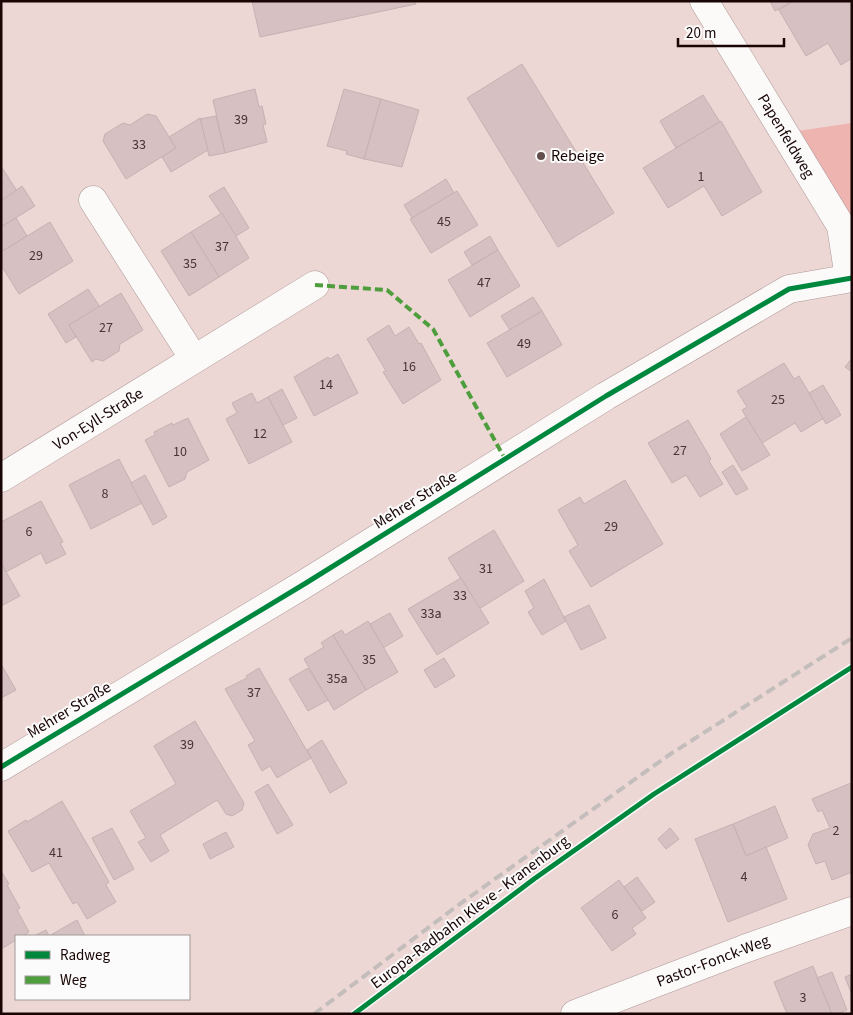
<svg xmlns="http://www.w3.org/2000/svg" width="853" height="1015" viewBox="0 0 853 1015" font-family="'Source Sans 3',sans-serif">
	<style>
		.green { fill: #eeb4b0 }
		.building { fill: #d6c0c2; stroke: #c6b1b2 }
		.lines { fill: none; stroke-linecap: round; stroke-linejoin: round }
		.minor-casing { stroke: #ac9896; stroke-width: 29 }
		.minor { stroke: #fcf9f9; stroke-width: 28 }
		.rail { stroke: #c3bdbc; stroke-width: 4; stroke-dasharray: 10 5; stroke-linecap: butt }
		.quiet { stroke: #4f9e3d; stroke-width: 4; stroke-dasharray: 8 4; stroke-linecap: butt }
		.cycleway-casing { stroke: #fbfbfb; stroke-width: 8 }
		.cycleway { stroke: #00873e; stroke-width: 5 }
		.poi-dot { fill: #634e4d; stroke: #fbfbfb; stroke-width: 2 }
		.labels { text-anchor: middle; dominant-baseline: central; stroke-width: 4; stroke-linejoin: round; paint-order: stroke }
		.number-label { font-size: 14px; fill: #483434 }
		.street-label { font-size: 16px; fill: #190504; stroke: #fbfbfb }
		.poi-label { font-size: 16px; fill: #190504; stroke: #fbfbfb; text-anchor: start }
	</style>
	<rect width="100%" height="100%" fill="#edd7d5"/>
	<path class="green" d="M 852,123 L 852,226 L 784,133 Z"/>
	<g class="building">
		<path d="M 252,1 L 415,1 L 416,4 L 260,37 Z"/>
		<path d="M 770,1 L 793,1 L 775,11 Z"/>
		<path d="M 793,1 L 848,1 L 852,7 L 852,58 L 841,65 L 828,43 L 806,56 L 779,10 Z"/>
		<path d="M 522,64 L 614,213 L 558,247 L 467,98 Z"/>
		<path d="M 255,89 L 259,107 L 262,106 L 266,124 L 263,125 L 267,142 L 225,153 L 213,100 Z"/>
		<path d="M 344,89 L 381,99 L 364,159 L 346,154 L 347,151 L 327,146 Z"/>
		<path d="M 703,95 L 720,122 L 676,148 L 660,121 Z"/>
		<path d="M 381,99 L 419,110 L 402,167 L 364,159 Z"/>
		<path d="M 147,114 L 156,116 L 176,148 L 126,179 L 103,141 L 105,134 L 123,123 L 130,125 Z"/>
		<path d="M 216,116 L 225,153 L 209,156 L 200,119 Z"/>
		<path d="M 200,118 L 208,150 L 171,172 L 162,157 L 176,148 L 169,137 Z"/>
		<path d="M 721,121 L 762,192 L 722,216 L 704,186 L 668,208 L 643,168 Z"/>
		<path d="M 1,166 L 17,191 L 1,201 Z"/>
		<path d="M 446,179 L 454,193 L 412,218 L 404,205 Z"/>
		<path d="M 22,186 L 35,206 L 1,227 L 1,201 Z"/>
		<path d="M 224,187 L 249,228 L 236,236 L 209,196 Z"/>
		<path d="M 457,191 L 478,225 L 431,253 L 410,219 Z"/>
		<path d="M 222,213 L 249,258 L 219,277 L 191,232 Z"/>
		<path d="M 16,218 L 27,236 L 1,252 L 1,227 Z"/>
		<path d="M 50,222 L 73,261 L 19,294 L 1,265 L 1,252 Z"/>
		<path d="M 191,232 L 219,277 L 189,296 L 161,251 Z"/>
		<path d="M 490,236 L 498,250 L 472,265 L 464,252 Z"/>
		<path d="M 498,250 L 520,286 L 470,317 L 448,280 Z"/>
		<path d="M 88,289 L 100,307 L 69,325 L 76,337 L 66,343 L 48,314 Z"/>
		<path d="M 121,293 L 143,330 L 120,344 L 119,351 L 103,361 L 96,359 L 92,362 L 69,325 Z"/>
		<path d="M 533,297 L 542,311 L 510,330 L 501,316 Z"/>
		<path d="M 542,311 L 562,345 L 507,377 L 487,343 Z"/>
		<path d="M 389,325 L 395,336 L 409,327 L 419,344 L 421,343 L 441,380 L 403,404 L 383,372 L 386,371 L 367,339 Z"/>
		<path d="M 338,354 L 358,393 L 314,416 L 294,377 L 328,357 L 330,359 Z"/>
		<path d="M 852,358 L 852,372 L 845,367 Z"/>
		<path d="M 784,363 L 794,379 L 799,376 L 824,418 L 801,432 L 795,423 L 762,443 L 742,410 L 747,407 L 737,391 Z"/>
		<path d="M 823,385 L 841,415 L 826,424 L 809,393 Z"/>
		<path d="M 282,389 L 297,418 L 283,425 L 268,397 Z"/>
		<path d="M 252,393 L 257,403 L 268,397 L 292,442 L 249,464 L 226,419 L 237,413 L 232,403 Z"/>
		<path d="M 746,417 L 770,455 L 742,471 L 720,434 Z"/>
		<path d="M 188,418 L 209,460 L 187,472 L 185,479 L 169,487 L 145,440 L 155,435 L 154,432 L 172,423 L 173,425 Z"/>
		<path d="M 688,420 L 711,459 L 709,461 L 723,484 L 700,497 L 686,475 L 672,483 L 648,443 Z"/>
		<path d="M 119,459 L 142,503 L 91,529 L 69,485 Z"/>
		<path d="M 733,465 L 748,489 L 736,495 L 722,472 Z"/>
		<path d="M 145,475 L 167,517 L 153,525 L 131,483 Z"/>
		<path d="M 625,480 L 663,544 L 591,587 L 569,551 L 578,545 L 558,510 L 580,497 L 584,504 Z"/>
		<path d="M 41,501 L 63,542 L 60,543 L 66,554 L 46,564 L 41,553 L 6,572 L 1,563 L 1,522 Z"/>
		<path d="M 494,530 L 524,581 L 479,609 L 448,558 Z"/>
		<path d="M 1,563 L 20,596 L 1,606 Z"/>
		<path d="M 461,578 L 489,623 L 437,655 L 408,609 Z"/>
		<path d="M 544,579 L 566,621 L 542,635 L 528,612 L 534,608 L 525,591 Z"/>
		<path d="M 589,605 L 606,638 L 581,650 L 564,617 Z"/>
		<path d="M 390,613 L 403,636 L 383,648 L 370,624 Z"/>
		<path d="M 368,621 L 398,672 L 366,690 L 333,635 L 342,630 L 345,635 Z"/>
		<path d="M 333,635 L 366,690 L 334,710 L 304,659 L 324,647 L 321,643 Z"/>
		<path d="M 444,658 L 455,676 L 435,688 L 424,670 Z"/>
		<path d="M 1,664 L 16,690 L 1,698 Z"/>
		<path d="M 259,668 L 311,758 L 277,778 L 270,766 L 262,771 L 248,745 L 255,741 L 225,689 L 247,678 L 246,676 Z"/>
		<path d="M 308,668 L 328,700 L 308,711 L 289,679 Z"/>
		<path d="M 195,721 L 244,803 L 242,810 L 232,816 L 226,814 L 217,800 L 160,835 L 169,851 L 151,862 L 138,842 L 146,838 L 130,811 L 176,784 L 154,746 Z"/>
		<path d="M 322,740 L 347,783 L 330,793 L 307,750 Z"/>
		<path d="M 851,783 L 852,872 L 832,880 L 825,861 L 816,864 L 808,845 L 813,834 L 830,828 L 822,810 L 818,812 L 812,799 Z"/>
		<path d="M 268,784 L 293,825 L 277,834 L 255,792 Z"/>
		<path d="M 62,801 L 109,882 L 106,885 L 116,902 L 87,919 L 77,902 L 73,904 L 49,863 L 32,872 L 8,831 L 26,820 L 27,822 Z"/>
		<path d="M 775,806 L 788,838 L 746,856 L 733,824 Z"/>
		<path d="M 733,824 L 746,856 L 766,847 L 787,899 L 728,922 L 695,839 Z"/>
		<path d="M 112,828 L 134,869 L 114,880 L 92,838 Z"/>
		<path d="M 670,828 L 679,839 L 666,849 L 658,839 Z"/>
		<path d="M 226,832 L 234,847 L 210,859 L 203,844 Z"/>
		<path d="M 1,871 L 9,884 L 7,885 L 20,908 L 17,910 L 29,932 L 23,936 L 16,936 L 16,940 L 1,949 Z"/>
		<path d="M 637,877 L 655,902 L 642,911 L 624,887 Z"/>
		<path d="M 619,880 L 646,918 L 632,928 L 636,934 L 612,951 L 581,908 Z"/>
		<path d="M 77,920 L 85,936 L 49,936 Z"/>
		<path d="M 46,930 L 49,936 L 34,936 Z"/>
		<path d="M 813,966 L 832,1014 L 787,1014 L 774,982 Z"/>
		<path d="M 832,972 L 847,1010 L 837,1014 L 832,1014 L 817,978 Z"/>
		<path d="M 852,974 L 852,995 L 845,977 Z"/>
	</g>
	<g class="lines">
		<defs>
			<g id="minor">
				<path d="M 704,1 L 841,226 L 849,278"/>
				<path d="M 93,200 L 194,359"/>
				<path d="M 1,478 L 315,285"/>
				<path d="M 1,767 L 306,583 L 606,396 L 789,289 L 852,278"/>
				<path d="M 575,1014 L 744,949 L 852,911"/>
			</g>
		</defs>
		<use href="#minor" class="minor-casing"/>
		<use href="#minor" class="minor"/>
		<path class="rail" d="M 314,1014 L 457,906 L 669,755 L 852,638"/>
		<path class="quiet" d="M 315,285 L 387,290 L 433,329 L 505,459"/>
		<defs>
			<g id="cycleway">
				<path d="M 1,767 L 306,583 L 606,396 L 789,289 L 852,278"/>
				<path d="M 354,1014 L 534,879 L 654,794 L 852,667"/>
			</g>
		</defs>
		<use href="#cycleway" class="cycleway-casing"/>
		<use href="#cycleway" class="cycleway"/>
	</g>
	<circle class="poi-dot" cx="541" cy="156" r="5"/>
	<g class="labels">
		<g class="number-label">
			<text x="241" y="120">39</text>
			<text x="139" y="145">33</text>
			<text x="701" y="177">1</text>
			<text x="444" y="222">45</text>
			<text x="222" y="247">37</text>
			<text x="36" y="256">29</text>
			<text x="190" y="264">35</text>
			<text x="484" y="283">47</text>
			<text x="106" y="328">27</text>
			<text x="524" y="344">49</text>
			<text x="409" y="367">16</text>
			<text x="326" y="385">14</text>
			<text x="778" y="400">25</text>
			<text x="260" y="434">12</text>
			<text x="680" y="451">27</text>
			<text x="180" y="452">10</text>
			<text x="105" y="494">8</text>
			<text x="611" y="527">29</text>
			<text x="29" y="532">6</text>
			<text x="486" y="569">31</text>
			<text x="460" y="596">33</text>
			<text x="431" y="614">33a</text>
			<text x="369" y="660">35</text>
			<text x="337" y="679">35a</text>
			<text x="254" y="693">37</text>
			<text x="187" y="745">39</text>
			<text x="836" y="831">2</text>
			<text x="56" y="853">41</text>
			<text x="744" y="877">4</text>
			<text x="615" y="915">6</text>
			<text x="803" y="998">3</text>
		</g>
		<g class="street-label">
			<text transform="translate(786 136) rotate(59)">Papenfeldweg</text>
			<text transform="translate(98 419) rotate(-32)">Von-Eyll-Straße</text>
			<text transform="translate(415 500) rotate(-32)">Mehrer Straße</text>
			<text transform="translate(69 710) rotate(-31)">Mehrer Straße</text>
			<text transform="translate(470 912) rotate(-37)">Europa-Radbahn Kleve - Kranenburg</text>
			<text transform="translate(713 961) rotate(-21)">Pastor-Fonck-Weg</text>
		</g>
		<g class="poi-label">
			<text x="551" y="156">Rebeige</text>
		</g>
	</g>
	<rect width="853" height="1015" fill="none" stroke="#190504" stroke-width="5"/>
	<rect x="15" y="935" width="175" height="65" fill="#fbfbfb" stroke="#a19998"/>
	<rect x="25" y="951" width="25" height="8" fill="#00873e" stroke="#a19998"/>
	<text x="60" y="960" font-size="15" fill="#190504">Radweg</text>
	<rect x="25" y="976" width="25" height="8" fill="#4f9e3d" stroke="#a19998"/>
	<text x="60" y="985" font-size="15" fill="#190504">Weg</text>
	<path d="M678 38v8h106v-8" fill="none" stroke="#190504" stroke-width="2.5"/>
	<text x="686" y="38" font-size="15" fill="#190504" stroke="#fbfbfb" stroke-width="4" paint-order="stroke">20 m</text>
</svg>
